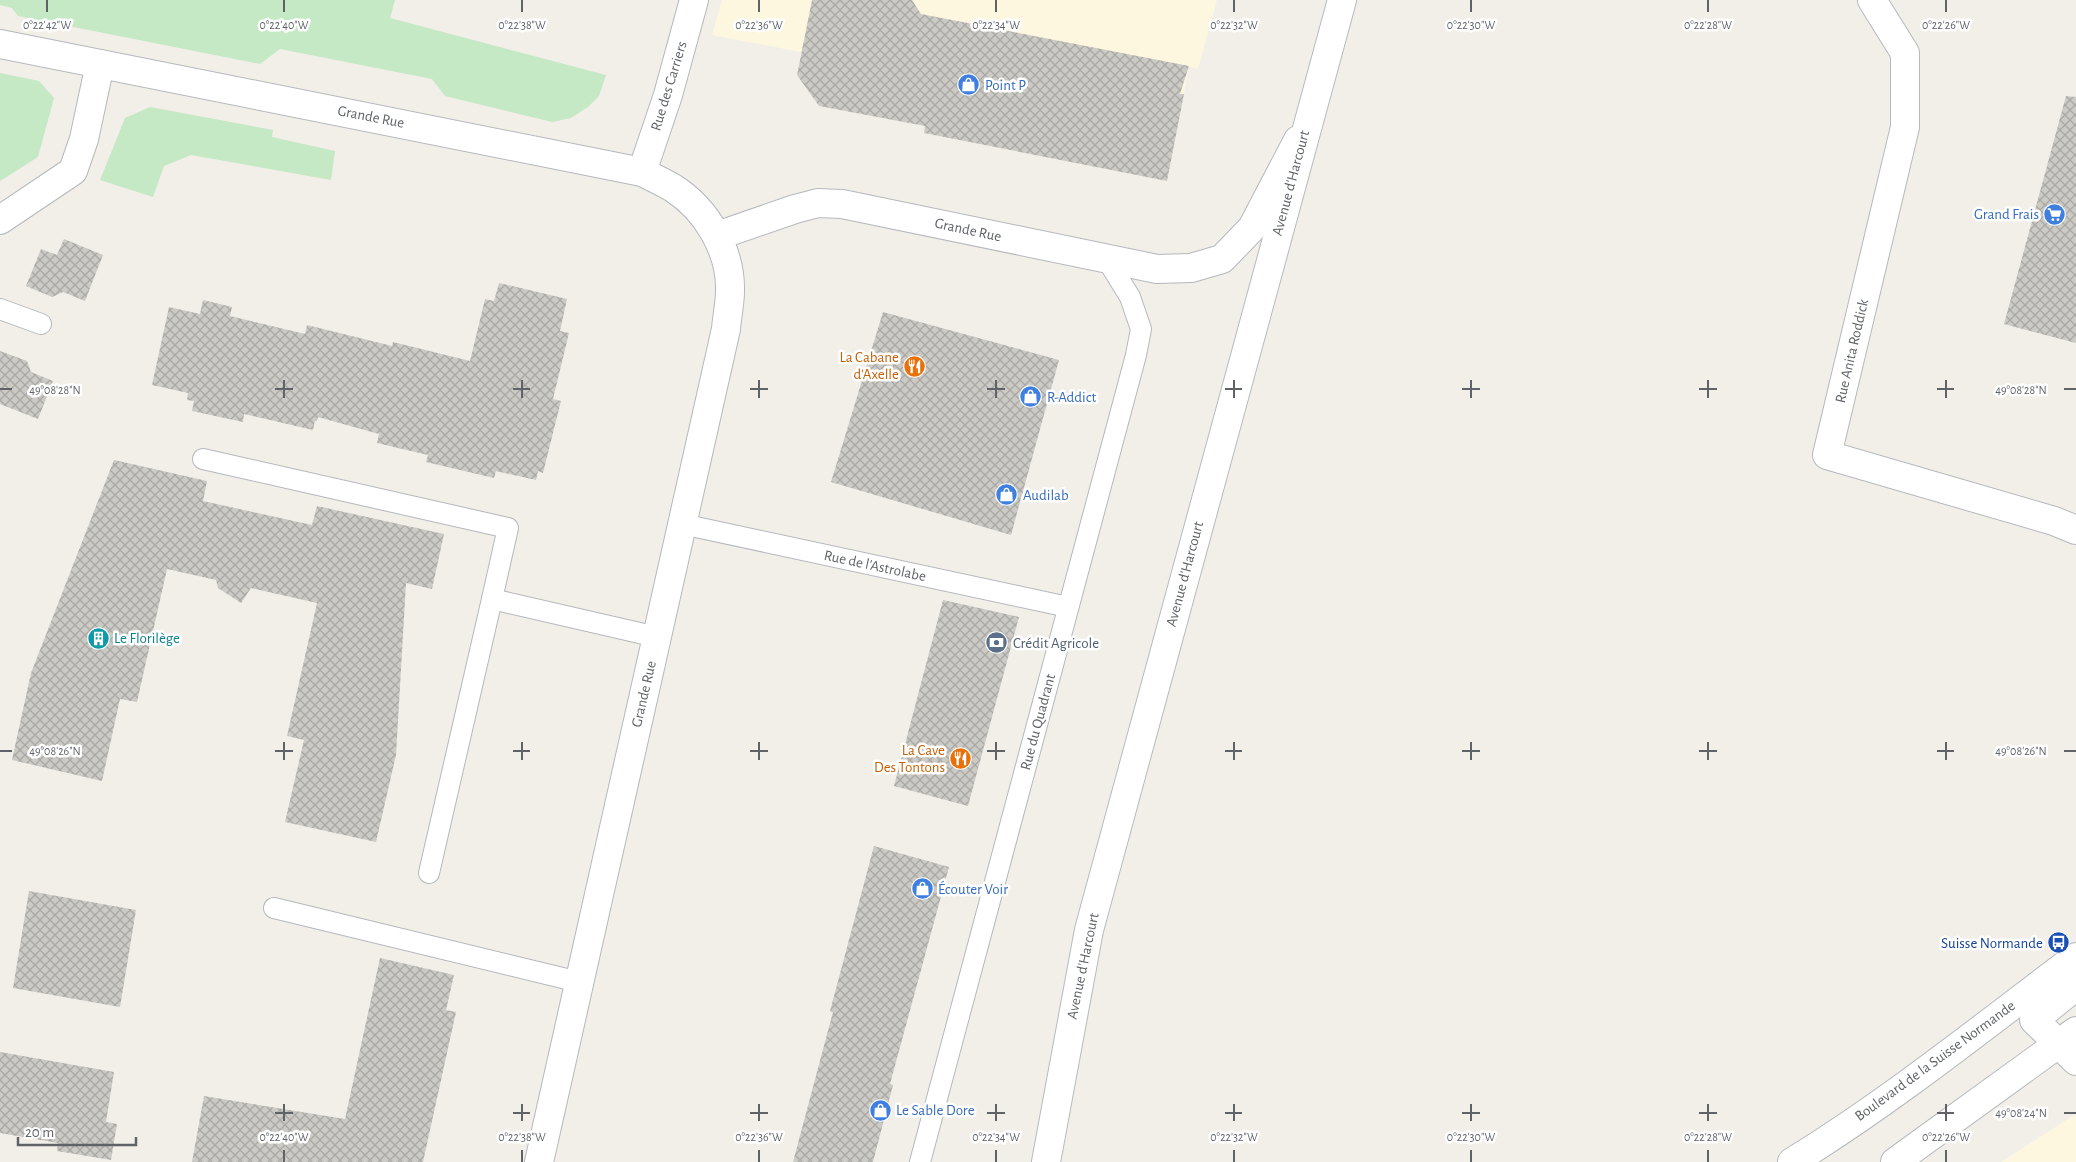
<svg xmlns="http://www.w3.org/2000/svg" width="2076" height="1162" viewBox="0 0 2076 1162" font-family="'Alegreya Sans',sans-serif">
	<style>
		.commercial { fill: #fef7e0 }
		.grass { fill: #c5e8c5 }
		.building { fill: url(#building-cross-hatch) }
		.lines { fill: none; stroke-linecap: round; stroke-linejoin: round }
		.service-casing { stroke: #b5b8bc; stroke-width: 22 }
		.minor-casing { stroke: #b5b8bc; stroke-width: 30 }
		.tertiary-casing { stroke: #b5b8bc; stroke-width: 30 }
		.secondary-casing { stroke: #b6babf; stroke-width: 30 }
		.service { stroke: #fff; stroke-width: 20 }
		.minor { stroke: #fff; stroke-width: 28 }
		.tertiary { stroke: #fff; stroke-width: 28 }
		.secondary { stroke: #fff; stroke-width: 28 }
		.ticks { fill: none; stroke: #5f6368; stroke-width: 2 }
		.labels { text-anchor: middle; dominant-baseline: central; stroke-width: 5; stroke-linejoin: round; paint-order: stroke }
		.shop-label { font-size: 15px; fill: #366cbe; stroke: #fff; text-anchor: start }
		.street-label { font-size: 15px; fill: #5f6368; stroke: #fff }
		.food-label { font-size: 15px; fill: #c56008; stroke: #fff; text-anchor: end }
		.culture-label { font-size: 15px; fill: #0d838f; stroke: #fff; text-anchor: start }
		.service-label { font-size: 15px; fill: #4e5e75; stroke: #fff; text-anchor: start }
		.transit-label { font-size: 15px; fill: #164399; stroke: #fff; text-anchor: end }
		.ticks-label { font-size: 12px; text-anchor: middle; fill: #5f6368; stroke: #fff; stroke-width: 5; stroke-linejoin: round; paint-order: stroke }
	</style>
	<defs>
		<pattern id="building-cross-hatch" width="8" height="8" patternUnits="userSpaceOnUse" patternTransform="scale(1.25)"><rect width="8" height="8" fill="#cccac5"/><path d="M0 0l8 8M0 8l8-8" fill="none" stroke="#a9a8a4"/></pattern>
	</defs>
	<rect width="100%" height="100%" fill="#f1efe8"/>
	<g class="commercial">
		<path d="M 722,0 L 1217,0 L 1198,69 L 1189,67 L 1167,181 L 924,133 L 926,122 L 905,118 L 904,122 L 819,106 L 797,75 L 801,52 L 712,35 Z"/>
		<path d="M 2076,1114 L 2076,1162 L 2001,1162 Z"/>
	</g>
	<g class="grass">
		<path d="M 0,0 L 395,0 L 390,18 L 606,75 L 599,96 L 588,107 L 571,118 L 552,122 L 445,96 L 432,79 L 280,49 L 260,64 L 18,16 L 12,8 L 0,5 Z"/>
		<path d="M 0,73 L 39,81 L 54,98 L 38,157 L 0,181 Z"/>
		<path d="M 150,107 L 273,130 L 272,137 L 335,151 L 331,180 L 191,155 L 164,166 L 153,197 L 100,180 L 125,118 Z"/>
	</g>
	<g class="building">
		<path d="M 812,0 L 912,0 L 921,14 L 1189,66 L 1180,94 L 1184,94 L 1167,181 L 924,133 L 925,126 L 819,106 L 797,75 Z"/>
		<path d="M 2066,96 L 2076,97 L 2076,343 L 2004,324 Z"/>
		<path d="M 64,239 L 103,255 L 85,301 L 63,292 L 52,297 L 26,286 L 41,249 L 57,255 Z"/>
		<path d="M 499,283 L 567,299 L 560,331 L 569,333 L 553,399 L 561,401 L 543,473 L 538,471 L 536,480 L 496,471 L 494,478 L 426,462 L 428,455 L 377,443 L 379,434 L 318,417 L 317,421 L 315,421 L 313,430 L 244,414 L 243,422 L 192,411 L 194,401 L 187,400 L 188,393 L 152,385 L 169,307 L 200,314 L 203,300 L 232,307 L 230,316 L 305,334 L 307,325 L 392,346 L 393,342 L 470,361 L 485,299 L 494,301 Z"/>
		<path d="M 883,312 L 1059,360 L 1011,535 L 831,482 Z"/>
		<path d="M 0,351 L 27,361 L 31,372 L 53,381 L 38,419 L 0,404 Z"/>
		<path d="M 114,460 L 207,481 L 203,501 L 312,525 L 317,506 L 444,534 L 432,589 L 406,583 L 396,755 L 376,842 L 285,822 L 304,740 L 287,736 L 317,603 L 251,588 L 241,603 L 218,588 L 216,580 L 167,569 L 137,702 L 120,699 L 102,781 L 12,760 L 31,673 Z"/>
		<path d="M 943,600 L 1019,617 L 968,806 L 894,786 Z"/>
		<path d="M 874,846 L 949,867 L 890,1084 L 893,1085 L 873,1162 L 793,1162 L 833,1012 L 830,1011 Z"/>
		<path d="M 29,891 L 136,910 L 120,1007 L 13,988 Z"/>
		<path d="M 380,958 L 454,975 L 446,1010 L 456,1012 L 423,1162 L 192,1162 L 204,1096 L 345,1119 Z"/>
		<path d="M 0,1052 L 114,1072 L 106,1122 L 117,1124 L 111,1160 L 57,1151 L 58,1143 L 0,1133 Z"/>
	</g>
	<g class="lines">
		<defs>
			<g id="service">
				<path d="M 0,309 L 41,324"/>
				<path d="M 203,459 L 508,528 L 492,599"/>
				<path d="M 682,524 L 1068,607"/>
				<path d="M 429,873 L 492,599 L 657,637"/>
				<path d="M 274,908 L 579,982"/>
				<path d="M 920,1162 L 1136,355 L 1141,329 L 1130,297 L 1106,258"/>
			</g>
			<g id="minor">
				<path d="M 1872,0 L 1905,53 L 1905,127 L 1827,455 L 2054,521 L 2076,530"/>
				<path d="M 642,172 L 668,95 L 694,0"/>
				<path d="M 0,220 L 73,171 L 84,139 L 100,64"/>
				<path d="M 717,236 L 795,209 L 818,203 L 842,204 L 1157,269 L 1191,268 L 1222,259 L 1252,228 L 1298,140"/>
				<path d="M 2076,986 L 2034,1020 L 2076,1061"/>
			</g>
			<g id="tertiary">
				<path d="M 0,44 L 642,172 C 652,177 663,182 673,188 C 706,209 731,250 730,291 C 730,303 727,316 726,329 L 539,1162"/>
				<path d="M 1792,1162 C 1891,1101 1983,1027 2076,957"/>
				<path d="M 1895,1162 L 2076,1031"/>
			</g>
			<path id="secondary" d="M 1046,1162 L 1089,930 L 1342,0"/>
		</defs>
		<use href="#service" class="service-casing"/>
		<use href="#minor" class="minor-casing"/>
		<use href="#tertiary" class="tertiary-casing"/>
		<use href="#secondary" class="secondary-casing"/>
		<use href="#service" class="service"/>
		<use href="#minor" class="minor"/>
		<use href="#tertiary" class="tertiary"/>
		<use href="#secondary" class="secondary"/>
	</g>
	<path class="ticks" d="M 47,0 L 47,12M 284,0 L 284,12M 522,0 L 522,12M 759,0 L 759,12M 996,0 L 996,12M 1234,0 L 1234,12M 1471,0 L 1471,12M 1708,0 L 1708,12M 1946,0 L 1946,12M 284,380 L 284,398M 522,380 L 522,398M 759,380 L 759,398M 996,380 L 996,398M 1234,380 L 1234,398M 1471,380 L 1471,398M 1708,380 L 1708,398M 1946,380 L 1946,398M 0,389 L 12,389M 275,389 L 293,389M 513,389 L 530,389M 750,389 L 768,389M 987,389 L 1005,389M 1225,389 L 1242,389M 1462,389 L 1480,389M 1699,389 L 1717,389M 1937,389 L 1954,389M 2064,389 L 2076,389M 284,742 L 284,760M 522,742 L 522,760M 759,742 L 759,760M 996,742 L 996,760M 1234,742 L 1234,760M 1471,742 L 1471,760M 1708,742 L 1708,760M 1946,742 L 1946,760M 0,751 L 12,751M 275,751 L 293,751M 513,751 L 530,751M 750,751 L 768,751M 987,751 L 1005,751M 1225,751 L 1242,751M 1462,751 L 1480,751M 1699,751 L 1717,751M 1937,751 L 1954,751M 2064,751 L 2076,751M 284,1104 L 284,1121M 522,1104 L 522,1121M 759,1104 L 759,1121M 996,1104 L 996,1121M 1234,1104 L 1234,1121M 1471,1104 L 1471,1121M 1708,1104 L 1708,1121M 1946,1104 L 1946,1121M 275,1113 L 293,1113M 513,1113 L 530,1113M 750,1113 L 768,1113M 987,1113 L 1005,1113M 1225,1113 L 1242,1113M 1462,1113 L 1480,1113M 1699,1113 L 1717,1113M 1937,1113 L 1954,1113M 2064,1113 L 2076,1113M 284,1150 L 284,1162M 522,1150 L 522,1162M 759,1150 L 759,1162M 996,1150 L 996,1162M 1234,1150 L 1234,1162M 1471,1150 L 1471,1162M 1708,1150 L 1708,1162M 1946,1150 L 1946,1162"/>
	<defs>
		<symbol id="shop-disc" viewBox="-11 -11 22 22"><circle r="9.5" fill="#3f7fe0" stroke="#fff"/><path d="M-5-2.5h2.3a2.7 3.5 0 0 1 5.4 0H5L5.5 6h-11ZM-1.5-2.5h3a1.5 2.3 0 0 0-3 0Z" fill="#fff"/></symbol>
		<symbol id="supermarket-disc" viewBox="-11 -11 22 22"><circle r="9.5" fill="#3f7fe0" stroke="#fff"/><path d="M-6-5.5h2.5l.6 2H6L4.5 2H-2.5L-4.4-4H-6ZM-1.5 3.2a1.3 1.3 0 1 0 .1 0ZM3 3.2a1.3 1.3 0 1 0 .1 0Z" fill="#fff"/></symbol>
		<symbol id="restaurant-disc" viewBox="-11 -11 22 22"><circle r="9.5" fill="#e8710a" stroke="#fff"/><path d="M-5-6h1v4h1v-4h1v4h1v-4h1v5L-1.5 .5V6h-2V.5L-5-1ZM5-6V6H3V1.5H1.5Q1.5-4 5-6Z" fill="#fff"/></symbol>
		<symbol id="building-disc" viewBox="-11 -11 22 22"><circle r="9.5" fill="#0f9aa8" stroke="#fff"/><path d="M-4-6H4V6H1V3H-1V6H-4ZM-2.5-4.3h1.7v1.8h-1.7ZM.8-4.3h1.7v1.8H.8ZM-2.5-1h1.7V.8h-1.7ZM.8-1h1.7V.8H.8Z" fill="#fff"/></symbol>
		<symbol id="bank-disc" viewBox="-11 -11 22 22"><circle r="9.5" fill="#5c6f8a" stroke="#fff"/><path d="M-6-4H6V4H-6ZM0-2.3a2.3 2.3 0 1 0 0 4.6a2.3 2.3 0 1 0 0-4.6Z" fill="#fff"/></symbol>
		<symbol id="bus-disc" viewBox="-11 -11 22 22"><circle r="9.5" fill="#1a4fb4" stroke="#fff"/><path d="M-5-6H5V4H4V6H2V4H-2V6H-4V4H-5ZM-3.5-4V0h7V-4ZM-3.5 1.2v1.5H-2V1.2ZM2 1.2v1.5H3.5V1.2Z" fill="#fff"/></symbol>
	</defs>
	<g fill-rule="evenodd">
		<use href="#shop-disc" x="956" y="72" width="25" height="25"/>
		<use href="#supermarket-disc" x="2042" y="202" width="25" height="25"/>
		<use href="#restaurant-disc" x="902" y="354" width="25" height="25"/>
		<use href="#shop-disc" x="1018" y="384" width="25" height="25"/>
		<use href="#shop-disc" x="994" y="482" width="25" height="25"/>
		<use href="#building-disc" x="86" y="626" width="25" height="25"/>
		<use href="#bank-disc" x="984" y="630" width="25" height="25"/>
		<use href="#restaurant-disc" x="948" y="746" width="25" height="25"/>
		<use href="#shop-disc" x="910" y="876" width="25" height="25"/>
		<use href="#bus-disc" x="2046" y="930" width="25" height="25"/>
		<use href="#shop-disc" x="868" y="1098" width="25" height="25"/>
	</g>
	<g class="labels">
		<g class="shop-label">
			<text x="985" y="85">Point P</text>
			<text x="2039" y="214" text-anchor="end">Grand Frais</text>
			<text x="1047" y="397">R-Addict</text>
			<text x="1023" y="495">Audilab</text>
			<text x="938" y="889">Écouter Voir</text>
			<text x="896" y="1110">Le Sable Dore</text>
		</g>
		<g class="street-label">
			<text transform="translate(669 86) rotate(-73)">Rue des Carriers</text>
			<text transform="translate(371 117) rotate(11)">Grande Rue</text>
			<text transform="translate(1291 183) rotate(-75)">Avenue d'Harcourt</text>
			<text transform="translate(968 230) rotate(12)">Grande Rue</text>
			<text transform="translate(1852 351) rotate(-77)">Rue Anita Roddick</text>
			<text transform="translate(875 566) rotate(12)">Rue de l'Astrolabe</text>
			<text transform="translate(1185 574) rotate(-75)">Avenue d'Harcourt</text>
			<text transform="translate(644 694) rotate(-77)">Grande Rue</text>
			<text transform="translate(1038 722) rotate(-75)">Rue du Quadrant</text>
			<text transform="translate(1083 966) rotate(-78)">Avenue d'Harcourt</text>
			<text transform="translate(1935 1061) rotate(-36)">Boulevard de la Suisse Normande</text>
		</g>
		<g class="food-label">
			<text x="899" y="357">La Cabane<tspan x="899" dy="17">d'Axelle</tspan></text>
			<text x="945" y="750">La Cave<tspan x="945" dy="17">Des Tontons</tspan></text>
		</g>
		<g class="culture-label">
			<text x="114" y="638">Le Florilège</text>
		</g>
		<g class="service-label">
			<text x="1013" y="643">Crédit Agricole</text>
		</g>
		<g class="transit-label">
			<text x="2043" y="943">Suisse Normande</text>
		</g>
	</g>
	<g class="ticks-label">
		<text x="47" y="29">0°22'42"W</text>
		<text x="284" y="29">0°22'40"W</text>
		<text x="522" y="29">0°22'38"W</text>
		<text x="759" y="29">0°22'36"W</text>
		<text x="996" y="29">0°22'34"W</text>
		<text x="1234" y="29">0°22'32"W</text>
		<text x="1471" y="29">0°22'30"W</text>
		<text x="1708" y="29">0°22'28"W</text>
		<text x="1946" y="29">0°22'26"W</text>
		<text x="55" y="394">49°08'28"N</text>
		<text x="2021" y="394">49°08'28"N</text>
		<text x="55" y="755">49°08'26"N</text>
		<text x="2021" y="755">49°08'26"N</text>
		<text x="2021" y="1117">49°08'24"N</text>
		<text x="284" y="1141">0°22'40"W</text>
		<text x="522" y="1141">0°22'38"W</text>
		<text x="759" y="1141">0°22'36"W</text>
		<text x="996" y="1141">0°22'34"W</text>
		<text x="1234" y="1141">0°22'32"W</text>
		<text x="1471" y="1141">0°22'30"W</text>
		<text x="1708" y="1141">0°22'28"W</text>
		<text x="1946" y="1141">0°22'26"W</text>
	</g>
	<path d="M18 1137v8h118v-8" fill="none" stroke="#5f6368" stroke-width="2.5"/>
	<text x="25" y="1137" font-size="15" fill="#5f6368" stroke="#ffffff" stroke-width="4" paint-order="stroke">20 m</text>
</svg>
